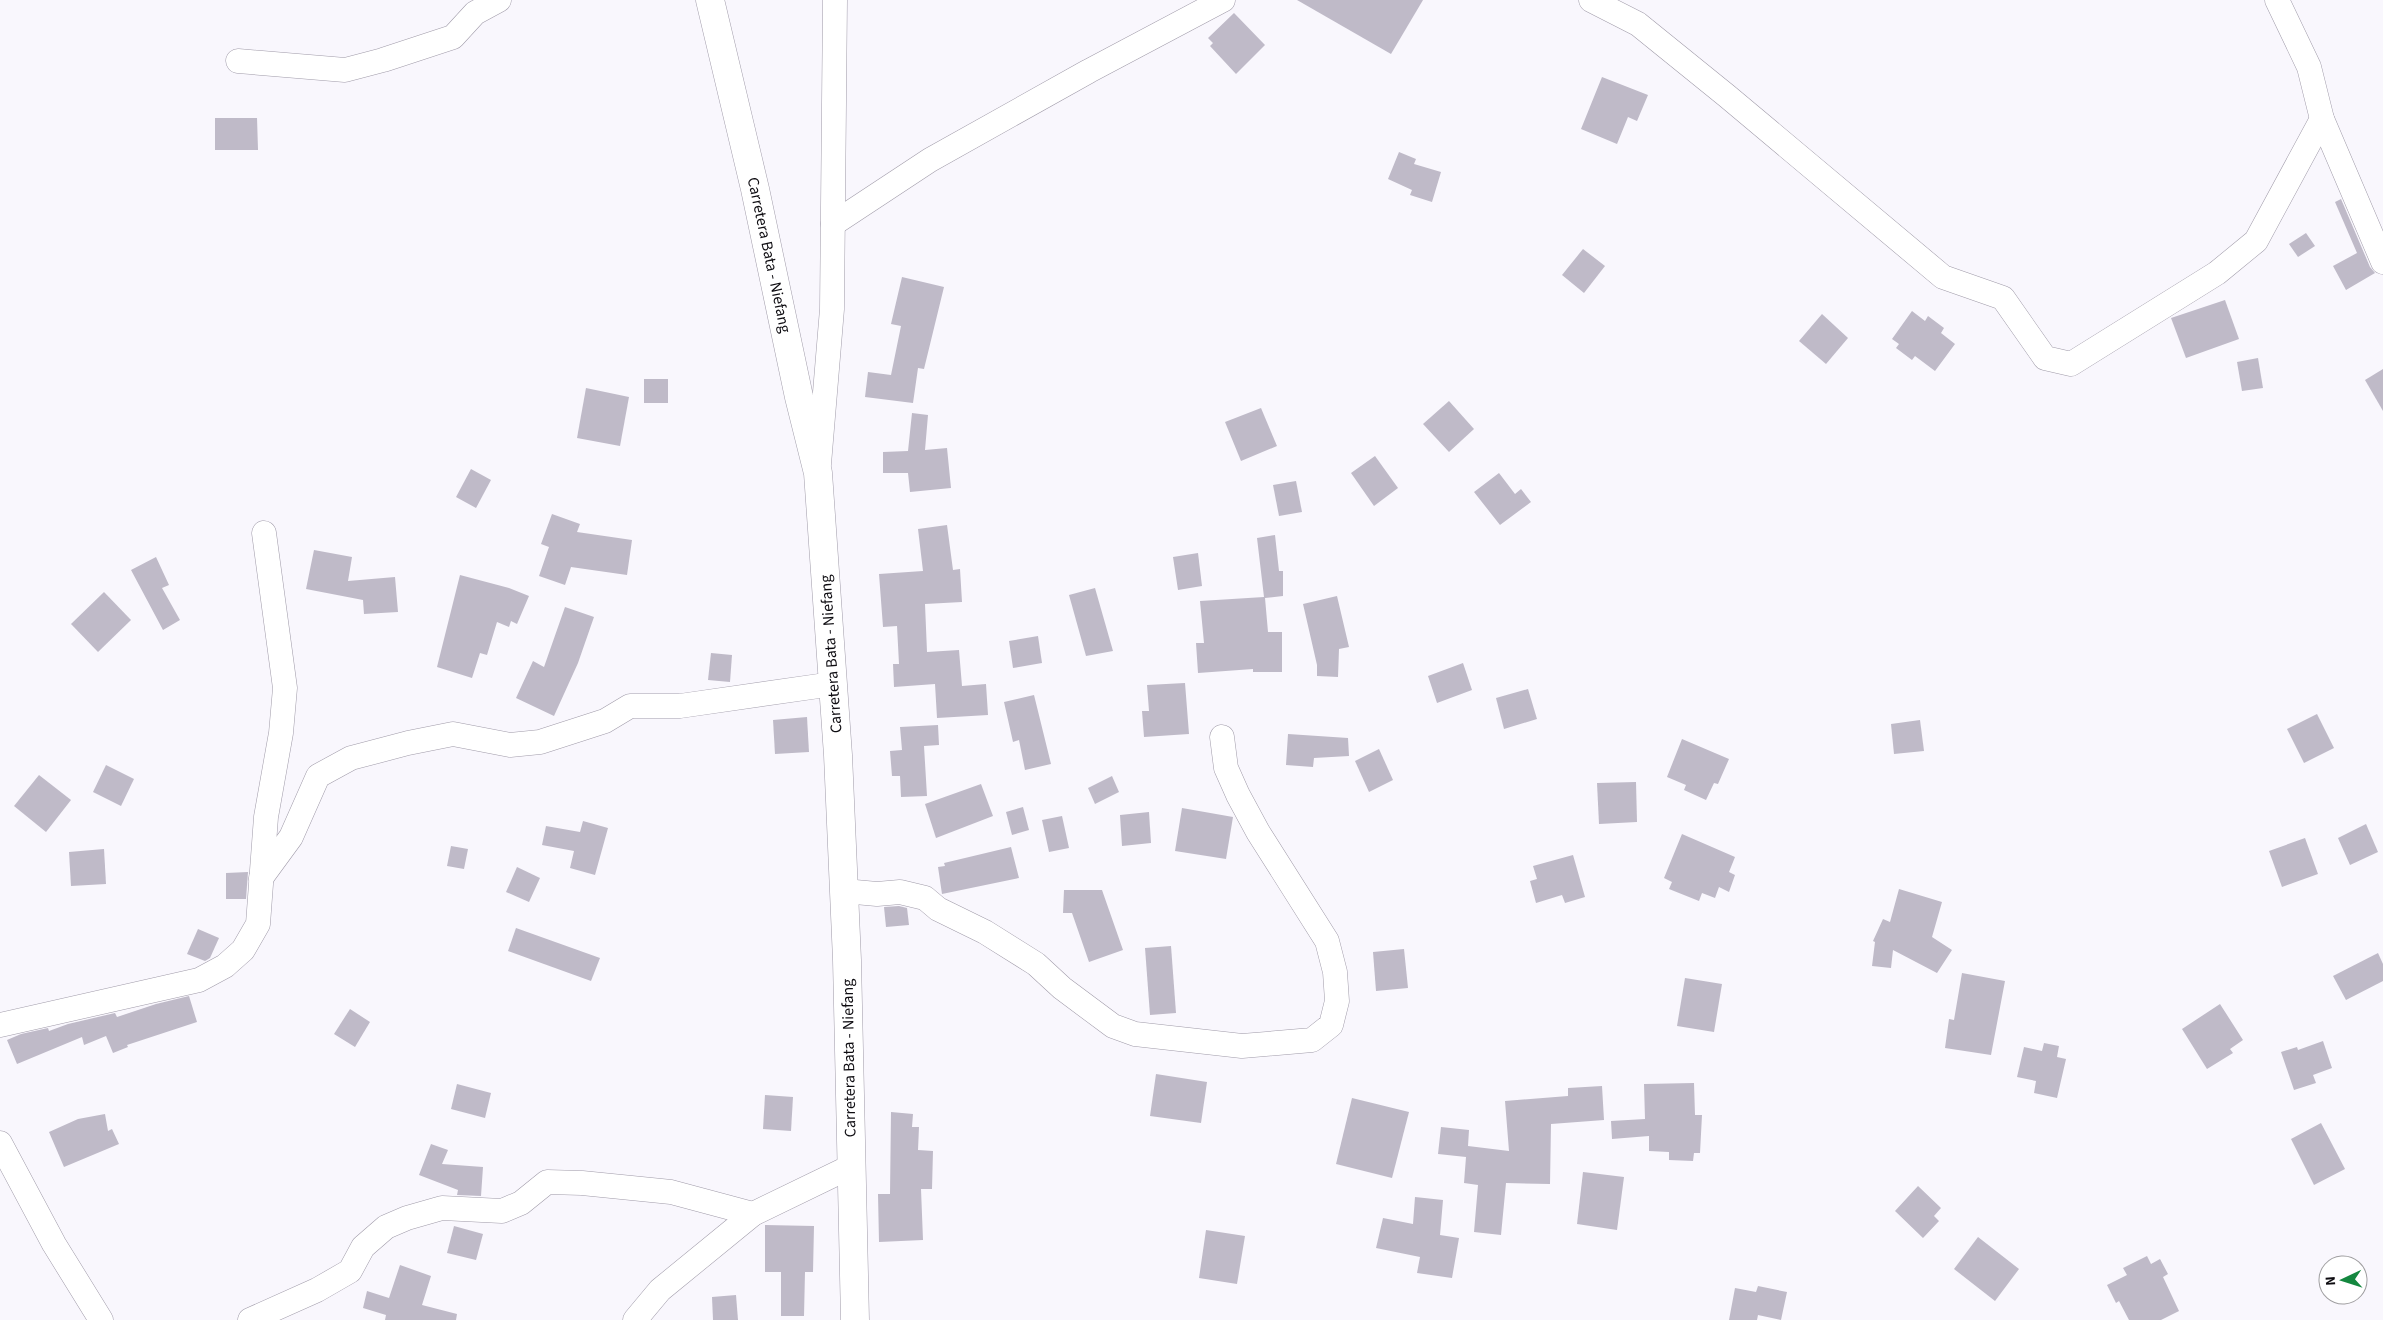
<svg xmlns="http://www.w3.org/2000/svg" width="2383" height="1320" viewBox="0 0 2383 1320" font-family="'Source Sans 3',sans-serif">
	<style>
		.building { fill: #bfbac8 }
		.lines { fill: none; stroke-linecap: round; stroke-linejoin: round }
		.minor-casing { stroke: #a09ba9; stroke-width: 25 }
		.primary-casing { stroke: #a09ba9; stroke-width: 29 }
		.minor { stroke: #fff; stroke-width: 24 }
		.primary { stroke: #fff; stroke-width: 28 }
		.labels { text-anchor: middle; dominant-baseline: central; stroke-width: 4; stroke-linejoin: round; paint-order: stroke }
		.street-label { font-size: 16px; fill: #0e0c11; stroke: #fff }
	</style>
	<rect width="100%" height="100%" fill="#f9f7fd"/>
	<g class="building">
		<path d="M 1297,0 L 1423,0 L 1391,54 Z"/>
		<path d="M 1234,13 L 1265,45 L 1236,74 L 1210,46 L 1213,43 L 1208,38 Z"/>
		<path d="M 1602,77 L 1648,95 L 1637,121 L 1628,117 L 1617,144 L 1581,129 Z"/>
		<path d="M 215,118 L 257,118 L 258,150 L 215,150 Z"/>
		<path d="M 1399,152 L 1416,159 L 1414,164 L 1441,172 L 1432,202 L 1410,195 L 1412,190 L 1388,179 Z"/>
		<path d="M 2341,199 L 2370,267 L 2375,273 L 2346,290 L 2333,266 L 2357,253 L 2335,202 Z"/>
		<path d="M 2306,233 L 2315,246 L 2298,257 L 2289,244 Z"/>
		<path d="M 1583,249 L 1605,266 L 1584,293 L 1562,275 Z"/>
		<path d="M 902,277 L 944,287 L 924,369 L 918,368 L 913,403 L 865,397 L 868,372 L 891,375 L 901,326 L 891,324 Z"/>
		<path d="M 2225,300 L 2239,339 L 2186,358 L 2171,318 Z"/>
		<path d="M 1912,311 L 1925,321 L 1928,316 L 1944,328 L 1941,333 L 1955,344 L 1935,371 L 1915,356 L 1912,360 L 1896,348 L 1899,344 L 1892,339 Z"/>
		<path d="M 1822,314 L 1848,338 L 1826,364 L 1799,341 Z"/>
		<path d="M 2258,358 L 2263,388 L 2242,391 L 2237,362 Z"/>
		<path d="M 2383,369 L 2383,411 L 2365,380 Z"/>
		<rect x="644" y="379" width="24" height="24"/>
		<path d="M 586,388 L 629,397 L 620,446 L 577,438 Z"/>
		<path d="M 1449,401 L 1474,429 L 1449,452 L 1423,424 Z"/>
		<path d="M 1261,408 L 1277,446 L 1241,461 L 1225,422 Z"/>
		<path d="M 912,413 L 928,415 L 925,450 L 947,448 L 951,488 L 910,492 L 908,473 L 883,473 L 883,452 L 908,451 Z"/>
		<path d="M 1375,456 L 1398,488 L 1374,506 L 1351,473 Z"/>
		<path d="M 471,469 L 491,480 L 476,508 L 456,497 Z"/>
		<path d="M 1499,473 L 1515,494 L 1521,489 L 1531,502 L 1500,525 L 1474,492 Z"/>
		<path d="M 1296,481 L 1302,512 L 1279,516 L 1273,485 Z"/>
		<path d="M 552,514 L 580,524 L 577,532 L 632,540 L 627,575 L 571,567 L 565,585 L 539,576 L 549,547 L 541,544 Z"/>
		<path d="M 947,525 L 953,570 L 960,569 L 962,602 L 925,604 L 927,652 L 959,650 L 962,686 L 986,684 L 988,715 L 937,718 L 935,684 L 894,687 L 893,664 L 899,664 L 897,626 L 883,627 L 879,574 L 923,571 L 918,529 Z"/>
		<path d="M 1275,535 L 1279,571 L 1283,571 L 1283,596 L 1265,598 L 1268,632 L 1282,632 L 1282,672 L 1253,672 L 1253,669 L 1198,673 L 1196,643 L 1204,643 L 1200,601 L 1264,597 L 1257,538 Z"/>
		<path d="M 314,550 L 352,557 L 348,581 L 395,577 L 398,612 L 364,614 L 363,600 L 306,589 Z"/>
		<path d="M 1198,553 L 1202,586 L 1178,590 L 1173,557 Z"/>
		<path d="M 156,557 L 169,585 L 162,588 L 180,620 L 163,630 L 131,570 Z"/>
		<path d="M 460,575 L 509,588 L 529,596 L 517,624 L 511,621 L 509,627 L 497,622 L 487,655 L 480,653 L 472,678 L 437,667 Z"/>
		<path d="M 1095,588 L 1113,651 L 1086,656 L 1069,595 Z"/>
		<path d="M 104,592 L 131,620 L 98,652 L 71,624 Z"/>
		<path d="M 1337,596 L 1349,647 L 1339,649 L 1338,677 L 1317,676 L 1317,665 L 1303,604 Z"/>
		<path d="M 565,607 L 594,617 L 578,663 L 554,716 L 516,698 L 533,661 L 544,667 Z"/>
		<path d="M 1038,636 L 1042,663 L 1013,668 L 1009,641 Z"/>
		<path d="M 711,653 L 732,655 L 730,682 L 708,680 Z"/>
		<path d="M 1463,663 L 1472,690 L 1437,703 L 1428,676 Z"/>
		<path d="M 1185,683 L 1189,734 L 1144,737 L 1142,711 L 1149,711 L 1147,685 Z"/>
		<path d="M 1528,689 L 1537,719 L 1504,729 L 1496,698 Z"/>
		<path d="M 1034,695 L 1051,764 L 1025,770 L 1019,740 L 1013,742 L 1004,702 Z"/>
		<path d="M 2317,714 L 2334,748 L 2304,763 L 2287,729 Z"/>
		<path d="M 807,717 L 809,752 L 775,754 L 773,720 Z"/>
		<path d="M 1920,720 L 1924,751 L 1894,754 L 1891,724 Z"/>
		<path d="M 938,725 L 939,745 L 924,746 L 927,796 L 901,797 L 900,776 L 892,776 L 890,751 L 902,750 L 900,727 Z"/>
		<path d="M 1288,734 L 1348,738 L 1349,756 L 1314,758 L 1313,767 L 1286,765 Z"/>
		<path d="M 1682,739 L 1729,759 L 1718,784 L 1714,783 L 1706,800 L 1684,790 L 1686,785 L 1667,777 Z"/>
		<path d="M 1379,749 L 1393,780 L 1369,792 L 1355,761 Z"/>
		<path d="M 106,765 L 134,779 L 121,806 L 93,792 Z"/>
		<path d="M 39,775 L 71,800 L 46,832 L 14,806 Z"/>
		<path d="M 1112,776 L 1119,792 L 1095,804 L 1088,788 Z"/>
		<path d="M 1636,782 L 1637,822 L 1599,824 L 1597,783 Z"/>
		<path d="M 981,784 L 993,816 L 936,838 L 925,804 Z"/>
		<path d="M 1023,807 L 1029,830 L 1012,835 L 1006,812 Z"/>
		<path d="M 1182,808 L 1233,817 L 1226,859 L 1175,851 Z"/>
		<path d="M 1149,812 L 1151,843 L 1122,846 L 1120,815 Z"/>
		<path d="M 1062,816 L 1069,848 L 1049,852 L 1042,820 Z"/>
		<path d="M 583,821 L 608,828 L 595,875 L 570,868 L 574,851 L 542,845 L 546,826 L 580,832 Z"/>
		<path d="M 2366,824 L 2378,852 L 2350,865 L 2338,838 Z"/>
		<path d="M 1682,834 L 1735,857 L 1729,872 L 1735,875 L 1729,892 L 1719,887 L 1715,898 L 1702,893 L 1699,901 L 1669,889 L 1672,882 L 1664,878 Z"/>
		<path d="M 2305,838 L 2318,874 L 2282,887 L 2269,851 Z"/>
		<path d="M 451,846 L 468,849 L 464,869 L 447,866 Z"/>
		<path d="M 1011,847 L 1019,878 L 942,894 L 938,867 L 945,866 L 944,863 Z"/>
		<path d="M 104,849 L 106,884 L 71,886 L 69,852 Z"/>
		<path d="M 1573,855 L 1585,897 L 1565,903 L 1562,895 L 1536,903 L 1530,881 L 1537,879 L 1533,866 Z"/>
		<path d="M 517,867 L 540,878 L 529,902 L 506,892 Z"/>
		<path d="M 248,872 L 246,899 L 226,899 L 226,873 Z"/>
		<path d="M 1899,889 L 1942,902 L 1932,937 L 1952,950 L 1937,973 L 1893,950 L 1891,968 L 1872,966 L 1875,942 L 1873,941 L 1883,919 L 1890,922 Z"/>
		<path d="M 1064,890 L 1102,890 L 1123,950 L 1089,962 L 1072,913 L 1063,913 Z"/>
		<path d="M 899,906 L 907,908 L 909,925 L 886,927 L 884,907 Z"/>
		<path d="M 516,928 L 600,958 L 591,981 L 508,951 Z"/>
		<path d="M 198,929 L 219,938 L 210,958 L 205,961 L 187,954 Z"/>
		<path d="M 1171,946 L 1176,1013 L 1150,1015 L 1145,948 Z"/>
		<path d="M 1404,949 L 1408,988 L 1376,991 L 1373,952 Z"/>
		<path d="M 2378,953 L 2383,964 L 2383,981 L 2346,1000 L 2333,976 Z"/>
		<path d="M 1962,973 L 2005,981 L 1991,1055 L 1945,1048 L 1949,1019 L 1954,1020 Z"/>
		<path d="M 1685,978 L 1722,984 L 1714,1032 L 1677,1026 Z"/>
		<path d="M 189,996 L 197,1022 L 127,1045 L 128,1047 L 113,1053 L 106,1036 L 84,1045 L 82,1037 L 17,1064 L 7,1040 L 21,1034 L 48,1028 L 49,1031 L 68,1024 L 115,1013 L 117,1017 L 156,1004 Z"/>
		<path d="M 2220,1004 L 2243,1040 L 2230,1049 L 2233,1053 L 2207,1069 L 2182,1029 Z"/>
		<path d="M 350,1009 L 370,1022 L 355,1047 L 334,1034 Z"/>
		<path d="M 2323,1041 L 2332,1068 L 2313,1075 L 2316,1083 L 2294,1090 L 2281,1052 L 2297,1047 L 2298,1050 Z"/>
		<path d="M 2044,1043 L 2059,1046 L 2057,1057 L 2066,1059 L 2057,1098 L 2034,1093 L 2036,1081 L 2017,1077 L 2024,1047 L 2042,1051 Z"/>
		<path d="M 1156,1074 L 1207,1082 L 1201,1123 L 1150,1116 Z"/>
		<path d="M 1694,1083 L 1695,1115 L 1702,1115 L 1700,1153 L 1694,1153 L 1693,1161 L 1669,1160 L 1669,1152 L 1649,1151 L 1649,1136 L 1612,1139 L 1611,1121 L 1645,1119 L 1644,1084 Z"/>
		<path d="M 457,1084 L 491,1093 L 485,1118 L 451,1109 Z"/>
		<path d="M 1602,1086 L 1604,1120 L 1551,1124 L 1550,1184 L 1506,1183 L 1501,1235 L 1474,1232 L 1478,1185 L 1464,1183 L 1466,1157 L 1438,1154 L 1441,1127 L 1469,1130 L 1468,1146 L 1509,1151 L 1505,1101 L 1568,1096 L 1568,1088 Z"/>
		<path d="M 765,1095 L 793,1097 L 791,1131 L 763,1129 Z"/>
		<path d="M 1352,1098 L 1409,1112 L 1392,1178 L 1336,1164 Z"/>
		<path d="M 891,1112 L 913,1114 L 912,1127 L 919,1127 L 918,1150 L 933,1151 L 932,1189 L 921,1189 L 923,1240 L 879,1242 L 878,1194 L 890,1194 Z"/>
		<path d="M 105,1114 L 108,1131 L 112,1129 L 119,1144 L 64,1167 L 49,1132 L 78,1119 Z"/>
		<path d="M 2321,1123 L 2345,1169 L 2314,1185 L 2291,1139 Z"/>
		<path d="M 431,1144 L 448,1150 L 442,1164 L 483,1167 L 481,1196 L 457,1195 L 458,1190 L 419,1175 Z"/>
		<path d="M 1583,1172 L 1624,1177 L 1617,1230 L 1577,1224 Z"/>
		<path d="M 1918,1186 L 1941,1208 L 1934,1216 L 1939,1221 L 1923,1238 L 1895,1211 Z"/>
		<path d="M 1415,1197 L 1443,1200 L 1440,1235 L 1459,1238 L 1452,1278 L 1417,1273 L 1420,1257 L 1376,1248 L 1383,1218 L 1413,1224 Z"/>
		<path d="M 765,1225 L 814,1226 L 813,1272 L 805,1272 L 804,1316 L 781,1316 L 781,1272 L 765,1272 Z"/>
		<path d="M 454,1226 L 483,1234 L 476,1260 L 447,1253 Z"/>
		<path d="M 1206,1230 L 1245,1236 L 1237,1284 L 1199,1278 Z"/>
		<path d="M 1978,1237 L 2019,1269 L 1995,1301 L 1954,1269 Z"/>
		<path d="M 2147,1256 L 2151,1264 L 2160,1259 L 2168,1274 L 2163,1277 L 2179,1311 L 2161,1320 L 2129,1320 L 2119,1301 L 2116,1303 L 2107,1285 L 2127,1275 L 2123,1268 Z"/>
		<path d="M 400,1265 L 431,1276 L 422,1305 L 457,1314 L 456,1320 L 385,1320 L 386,1315 L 363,1308 L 367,1291 L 389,1298 Z"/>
		<path d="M 1758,1286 L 1787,1292 L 1781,1320 L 1758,1315 L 1757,1320 L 1729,1320 L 1735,1288 L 1756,1292 Z"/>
		<path d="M 736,1295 L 738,1320 L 713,1320 L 712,1297 Z"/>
	</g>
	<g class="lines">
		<defs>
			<g id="minor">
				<path d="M 1591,0 L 1638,24 L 1727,96 L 1943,277 L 2003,298 L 2045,358 L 2071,364 L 2217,273 L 2256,241 L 2322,119"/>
				<path d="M 2277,0 L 2309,67 L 2322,119 L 2383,262"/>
				<path d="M 238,61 L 345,70 L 383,60 L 453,37 L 475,13 L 499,0"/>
				<path d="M 833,224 L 930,160 L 1089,71 L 1223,0"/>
				<path d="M 819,464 L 832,309 L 835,0"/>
				<path d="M 261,878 L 291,837 L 318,776 L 351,758 L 408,743 L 453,734 L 510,745 L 540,742 L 605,721 L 630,706 L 680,706 L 833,684"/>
				<path d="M 844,891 L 877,894 L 900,892 L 925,898 L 938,909 L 985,932 L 1036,964 L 1062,988 L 1113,1026 L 1135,1034 L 1242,1046 L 1312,1040 L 1331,1025 L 1337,1001 L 1335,972 L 1327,941 L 1258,832 L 1238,795 L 1226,768 L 1222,737"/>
				<path d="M 0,1025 L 199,980 L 225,966 L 243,950 L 258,924 L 266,817 L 281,733 L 285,688 L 264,533"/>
				<path d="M 0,1143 L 54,1244 L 101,1320"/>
				<path d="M 250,1320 L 317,1290 L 350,1271 L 363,1247 L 386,1227 L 407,1218 L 442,1208 L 502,1211 L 521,1203 L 547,1182 L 582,1183 L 671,1192 L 753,1214"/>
				<path d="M 635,1320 L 660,1290 L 753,1214 L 852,1166"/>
			</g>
			<path id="primary" d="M 710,0 L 755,189 L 799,397 L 818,473 L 838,755 L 847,960 L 855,1320"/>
		</defs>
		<use href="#minor" class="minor-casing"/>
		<use href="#primary" class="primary-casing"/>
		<use href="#minor" class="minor"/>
		<use href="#primary" class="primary"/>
	</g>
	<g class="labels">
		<g class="street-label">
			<text transform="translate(769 255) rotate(78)">Carretera Bata - Niefang</text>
			<text transform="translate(831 654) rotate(-94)">Carretera Bata - Niefang</text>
			<text transform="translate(849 1058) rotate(-91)">Carretera Bata - Niefang</text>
		</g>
	</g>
	<g transform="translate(2343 1280) rotate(266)"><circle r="24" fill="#ffffff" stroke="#9f9ea0"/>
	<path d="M0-4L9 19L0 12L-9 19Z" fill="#14873f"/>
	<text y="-8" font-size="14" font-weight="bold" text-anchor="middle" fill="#0e0c11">N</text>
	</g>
</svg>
